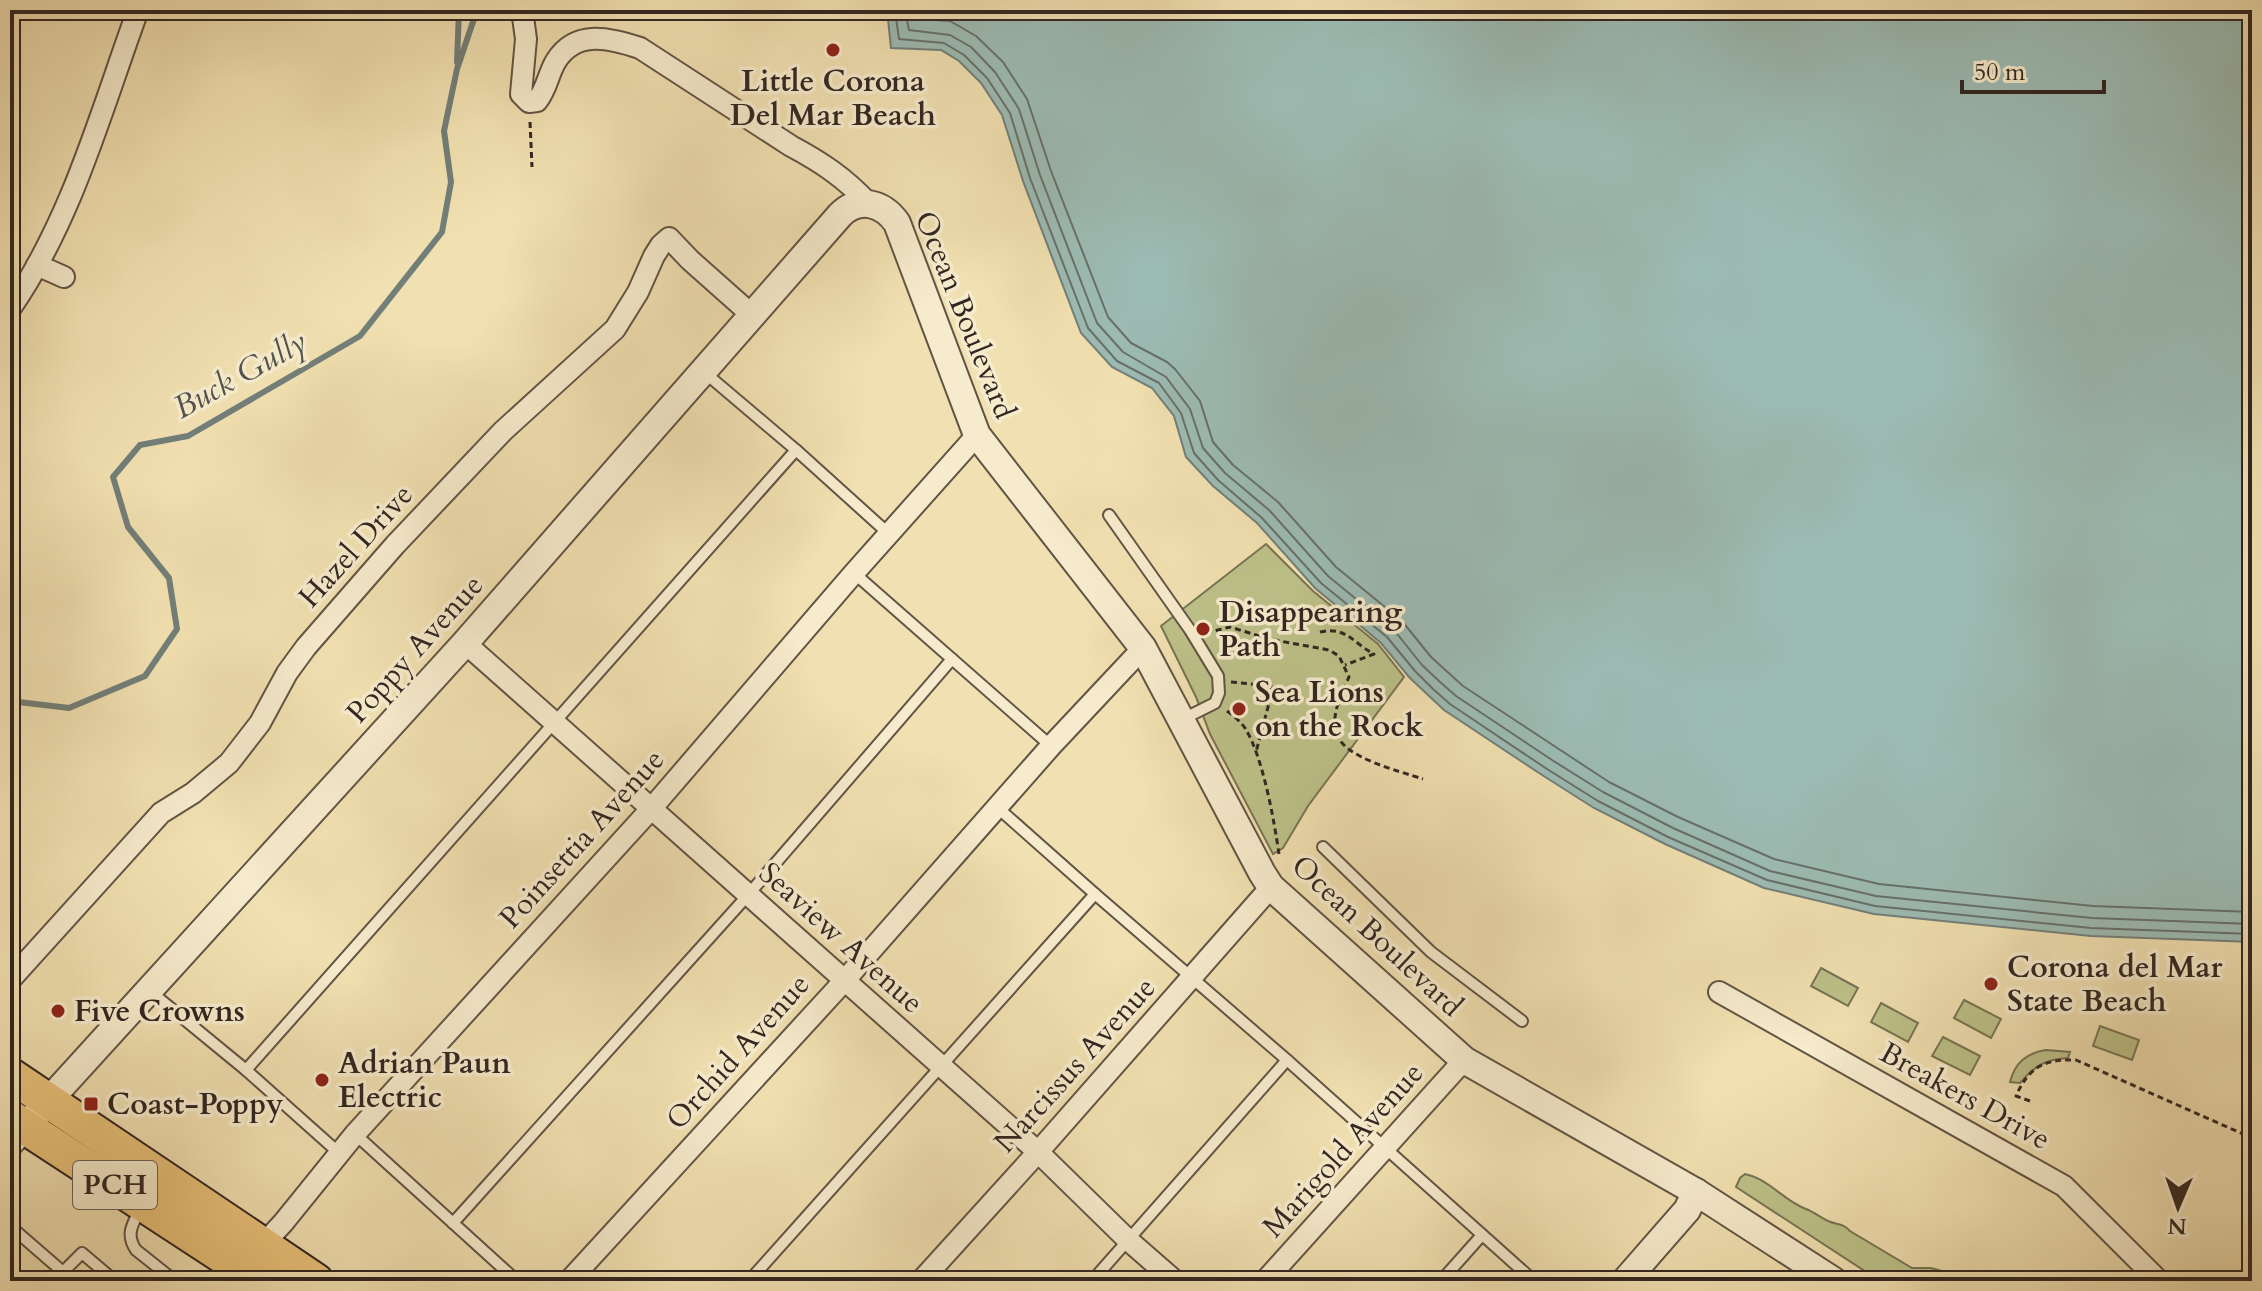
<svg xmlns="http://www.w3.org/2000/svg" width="2262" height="1291" viewBox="0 0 2262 1291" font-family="Cardo,serif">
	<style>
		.green { fill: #bdc189; stroke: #787455; stroke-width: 2 }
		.water { fill: #9cbbb3; stroke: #727f79; stroke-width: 2 }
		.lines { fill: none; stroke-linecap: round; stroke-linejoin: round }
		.shore { stroke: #67706a; stroke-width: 2 }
		.stream { stroke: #727f79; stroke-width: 6 }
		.service-casing { stroke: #625445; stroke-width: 14 }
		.minor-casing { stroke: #625445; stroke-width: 24 }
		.tertiary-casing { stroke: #625445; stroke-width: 30 }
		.trunk-casing { stroke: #322621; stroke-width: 38 }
		.path { stroke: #322621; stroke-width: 3; stroke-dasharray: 6 4; stroke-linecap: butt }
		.service { stroke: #f6ebcc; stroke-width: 10 }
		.minor { stroke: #f6ebcc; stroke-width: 20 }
		.tertiary { stroke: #f6ebcc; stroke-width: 26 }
		.trunk { stroke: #e8c078; stroke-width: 34 }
		.poi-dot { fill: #8f2418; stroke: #f6ebcc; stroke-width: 3 }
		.labels { text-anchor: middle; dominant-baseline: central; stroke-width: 7; stroke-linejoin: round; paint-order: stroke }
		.shield { fill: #f6ebcc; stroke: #6d6154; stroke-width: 2 }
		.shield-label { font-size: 28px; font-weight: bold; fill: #322621 }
		.poi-label { font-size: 30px; font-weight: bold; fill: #322621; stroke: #f6ebcc; text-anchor: start }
		.street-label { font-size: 30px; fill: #322621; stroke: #f6ebcc }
		.water-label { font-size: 32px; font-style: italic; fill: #52534d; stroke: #f6ebcc }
	</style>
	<rect width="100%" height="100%" fill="#f1e0b1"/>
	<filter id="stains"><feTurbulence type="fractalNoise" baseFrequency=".0025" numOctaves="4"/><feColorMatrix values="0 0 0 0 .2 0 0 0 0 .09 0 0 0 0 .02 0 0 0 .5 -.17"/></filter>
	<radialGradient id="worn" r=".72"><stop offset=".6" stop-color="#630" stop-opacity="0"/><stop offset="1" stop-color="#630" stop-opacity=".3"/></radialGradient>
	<g class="green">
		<path d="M 1266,544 L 1313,591 L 1378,644 L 1404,677 L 1308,806 L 1283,848 L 1273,854 L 1210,734 L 1196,697 L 1161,626 Z"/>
		<path d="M 1821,968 L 1858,988 L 1848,1006 L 1811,986 Z"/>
		<path d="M 1964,1000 L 2001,1019 L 1991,1038 L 1954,1018 Z"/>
		<path d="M 1881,1003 L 1918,1023 L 1908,1042 L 1871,1022 Z"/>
		<path d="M 2100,1026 L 2139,1040 L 2132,1060 L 2093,1046 Z"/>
		<path d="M 1943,1037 L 1980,1056 L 1970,1075 L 1932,1056 Z"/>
		<path d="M 2046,1050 L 2070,1052 L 2068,1058 C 2046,1059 2034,1066 2020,1083 L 2010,1082 C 2015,1063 2026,1053 2046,1050 Z"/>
		<path d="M 1745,1174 C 1769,1179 1784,1201 1806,1209 C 1814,1212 1820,1217 1828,1221 C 1837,1225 1843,1223 1850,1231 L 1912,1268 L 1931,1268 L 1945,1272 L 1954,1281 L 1880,1281 L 1736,1187 L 1740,1178 Z"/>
	</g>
	<path class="water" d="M 809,10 L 2252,10 L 2252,942 L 2091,936 L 1874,914 L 1764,888 L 1665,844 L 1594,808 L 1542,775 L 1444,710 L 1428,695 L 1409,677 L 1381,643 L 1315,588 L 1257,523 L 1213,486 L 1186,457 L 1174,416 L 1152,388 L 1112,367 L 1081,333 L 1023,181 L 1002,115 L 981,83 L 959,61 L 941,50 L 891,48 L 887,10 L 822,13 Z"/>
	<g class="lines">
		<g class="shore">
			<path d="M 895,10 L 899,39 L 944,43 L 964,55 L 987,78 L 1010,113 L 1030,178 L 1088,328 L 1117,361 L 1159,383 L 1181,413 L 1194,453 L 1218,480 L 1262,518 L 1321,583 L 1387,637 L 1415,671 L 1433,689 L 1450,704 L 1547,769 L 1598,801 L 1668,837 L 1767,880 L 1875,906 L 2091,928 L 2252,934"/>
			<path d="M 905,10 L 909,30 L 950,35 L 971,47 L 995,72 L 1019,109 L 1040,175 L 1097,323 L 1123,352 L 1166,377 L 1190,409 L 1203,448 L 1225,473 L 1269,510 L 1328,576 L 1394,630 L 1422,665 L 1440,682 L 1456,696 L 1552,760 L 1603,792 L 1673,828 L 1770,871 L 1876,896 L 2092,918 L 2252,924"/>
			<path d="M 917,10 L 920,19 L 950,21 L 976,36 L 1003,62 L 1027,99 L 1051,171 L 1108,317 L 1131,343 L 1167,362 L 1175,369 L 1200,401 L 1213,442 L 1233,465 L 1278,502 L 1336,567 L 1402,621 L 1431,657 L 1463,686 L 1609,782 L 1678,817 L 1774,859 L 1879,884 L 2093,906 L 2252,912"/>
		</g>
		<g class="stream">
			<path d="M 457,62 L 459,10"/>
			<path d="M 10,701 L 69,708 L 145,676 L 177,629 L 169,578 L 128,527 L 113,477 L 140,445 L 188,436 L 360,336 L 442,232 L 451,182 L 444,131 L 457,69 L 477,10"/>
		</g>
		<defs>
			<g id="service">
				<path d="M 704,372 L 796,450 L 889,534"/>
				<path d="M 1109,515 L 1190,630 L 1218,676 L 1219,693 L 1215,703 L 1183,719"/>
				<path d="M 854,573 L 1051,746"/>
				<path d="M 998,808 L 1095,894 L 1287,1060 L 1534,1281"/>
				<path d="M 1323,847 L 1431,952 L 1522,1021"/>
				<path d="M 151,992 L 246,1070 L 339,1153"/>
				<path d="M 246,1070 L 796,450"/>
				<path d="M 355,1134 L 517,1281"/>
				<path d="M 140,1209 C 133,1224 125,1234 136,1250 L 175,1281"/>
				<path d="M 453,1223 L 748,895 L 952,659"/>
				<path d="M 10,1226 L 63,1272 L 82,1253 L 115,1281"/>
				<path d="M 749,1281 L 1095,894"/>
				<path d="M 1092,1281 L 1287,1060"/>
				<path d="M 1441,1281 L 1482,1235"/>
			</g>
			<g id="minor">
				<path d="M 522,10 L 526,39 L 521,94 L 529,102 L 537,101 C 547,89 548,74 556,61 C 576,29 610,38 640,48 L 791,146 C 821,162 845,178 868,203"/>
				<path d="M 37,265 L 64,277"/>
				<path d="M 10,309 C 72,220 101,111 138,10"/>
				<path d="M 465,643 L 1038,1152 L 1128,1240 L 1175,1281"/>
				<path d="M 10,980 L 161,813 L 193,793 L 229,763 L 260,723 L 287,673 L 306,647 L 395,545 L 503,431 L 615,329 L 638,292 L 654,256 L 661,245 L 669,238 L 690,260 L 753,316"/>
				<path d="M 1719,992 L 2064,1186 L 2159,1281"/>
				<path d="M 229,1281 L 283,1223 L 355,1134 L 651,809 L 854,573 L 977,435"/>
				<path d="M 569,1281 L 845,980 L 1051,746 L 1143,648"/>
				<path d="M 921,1281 L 1038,1152 L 1271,887"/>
				<path d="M 1265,1281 L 1464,1060"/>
			</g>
			<g id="tertiary">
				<path d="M 10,1143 L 465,643 L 840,215 C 859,196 883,203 897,223 L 977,435 L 1143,648 L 1262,873 L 1271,887 L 1464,1060 L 1696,1192 L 1834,1281"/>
				<path d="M 1625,1281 L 1687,1210 L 1696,1192"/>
			</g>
			<g id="trunk">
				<path d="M 10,1075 L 316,1281"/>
				<path d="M 10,1117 L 261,1281"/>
			</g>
		</defs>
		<use href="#service" class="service-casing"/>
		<use href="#minor" class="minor-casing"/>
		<use href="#tertiary" class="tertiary-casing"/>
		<use href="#trunk" class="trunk-casing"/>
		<g class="path">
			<path d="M 530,122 L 532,167"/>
			<path d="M 1320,632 C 1346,626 1353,643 1374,654 L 1345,665"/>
			<path d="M 1206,633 L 1230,627 L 1269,639 L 1329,650 L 1339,656 L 1349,677 C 1342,693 1331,714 1336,732 C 1342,758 1400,771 1423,779"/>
			<path d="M 1231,682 L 1271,686 L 1272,692 L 1256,752"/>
			<path d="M 1227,711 C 1234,716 1240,721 1245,728 C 1263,757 1274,820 1279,854"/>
			<path d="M 2030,1101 L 2016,1096 C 2029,1067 2044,1059 2076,1060 L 2252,1138"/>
		</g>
		<use href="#service" class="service"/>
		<use href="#minor" class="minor"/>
		<use href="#tertiary" class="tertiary"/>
		<use href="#trunk" class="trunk"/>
	</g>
	<g class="poi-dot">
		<circle cx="833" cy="50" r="8"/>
		<circle cx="1203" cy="629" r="8"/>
		<circle cx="1239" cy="709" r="8"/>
		<circle cx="1991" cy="984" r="8"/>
		<circle cx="58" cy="1011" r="8"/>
		<circle cx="322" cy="1080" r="8"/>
		<rect x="83" y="1096" width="16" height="16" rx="4"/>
	</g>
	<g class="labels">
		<rect class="shield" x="73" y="1161" width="84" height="48" rx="6"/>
		<g class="shield-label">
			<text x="115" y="1185">PCH</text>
		</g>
		<g class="poi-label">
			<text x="833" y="81" text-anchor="middle">Little Corona<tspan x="833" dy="34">Del Mar Beach</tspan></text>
			<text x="1219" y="612">Disappearing<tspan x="1219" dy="34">Path</tspan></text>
			<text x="1255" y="692">Sea Lions<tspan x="1255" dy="34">on the Rock</tspan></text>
			<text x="2007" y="967">Corona del Mar<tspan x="2007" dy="34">State Beach</tspan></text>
			<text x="74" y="1011">Five Crowns</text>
			<text x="338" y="1063">Adrian Paun<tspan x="338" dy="34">Electric</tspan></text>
			<text x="107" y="1104">Coast-Poppy</text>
		</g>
		<g class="street-label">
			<text transform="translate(965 315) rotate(68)">Ocean Boulevard</text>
			<text transform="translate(356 546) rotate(-48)">Hazel Drive</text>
			<text transform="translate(415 649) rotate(-48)">Poppy Avenue</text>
			<text transform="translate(582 839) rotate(-48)">Poinsettia Avenue</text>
			<text transform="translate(1377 936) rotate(43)">Ocean Boulevard</text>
			<text transform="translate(841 938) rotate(42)">Seaview Avenue</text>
			<text transform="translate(738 1052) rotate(-48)">Orchid Avenue</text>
			<text transform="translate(1075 1065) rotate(-48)">Narcissus Avenue</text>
			<text transform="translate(1965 1096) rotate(29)">Breakers Drive</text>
			<text transform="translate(1343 1150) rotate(-48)">Marigold Avenue</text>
		</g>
		<g class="water-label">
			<text transform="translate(240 375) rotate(-29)">Buck Gully</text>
		</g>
	</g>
	<rect width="2262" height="1291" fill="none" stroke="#f1e0b1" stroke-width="40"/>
	<rect x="12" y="12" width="2238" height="1267" fill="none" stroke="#322621" stroke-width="4"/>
	<rect x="20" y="20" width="2222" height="1251" fill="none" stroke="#322621" stroke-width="2"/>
	<g transform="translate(2178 1207) rotate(182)" stroke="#f6ebcc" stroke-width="6" paint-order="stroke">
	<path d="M0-6L14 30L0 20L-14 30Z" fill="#322621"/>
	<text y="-12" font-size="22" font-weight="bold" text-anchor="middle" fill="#322621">N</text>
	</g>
	<path d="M1962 80v12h142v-12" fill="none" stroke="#322621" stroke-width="4"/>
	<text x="1974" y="80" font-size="24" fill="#322621" stroke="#f6ebcc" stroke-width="6" paint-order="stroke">50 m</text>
	<rect width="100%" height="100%" filter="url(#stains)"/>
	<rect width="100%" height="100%" fill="url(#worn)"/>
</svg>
